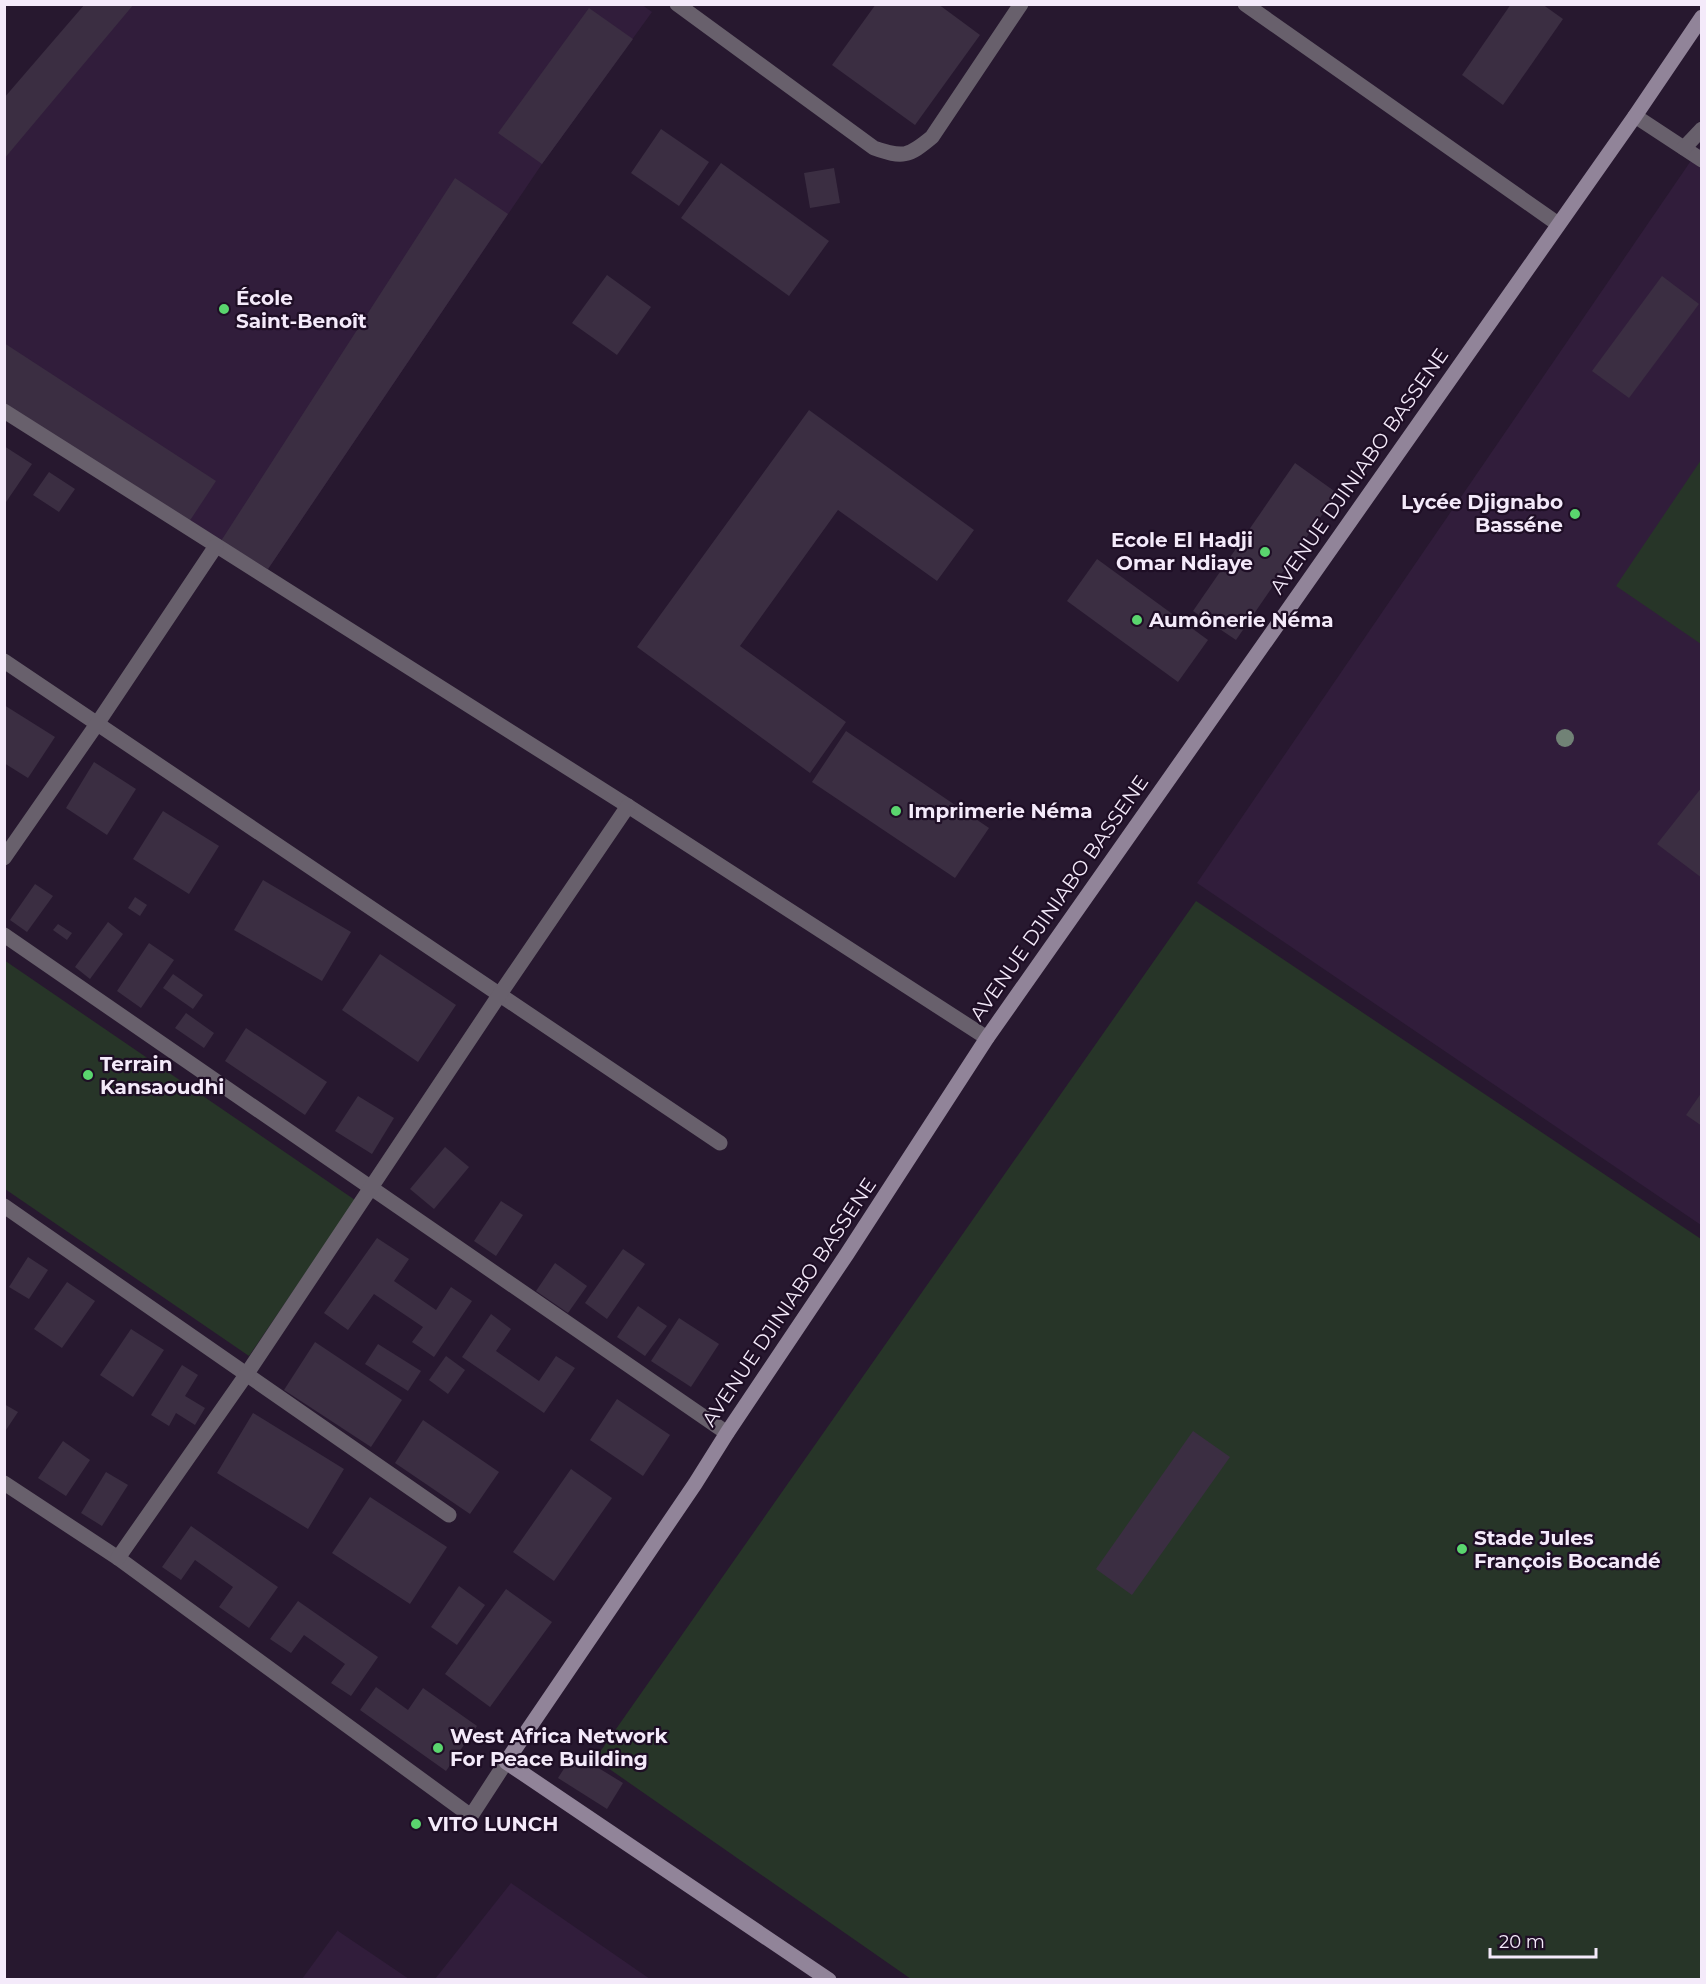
<svg xmlns="http://www.w3.org/2000/svg" width="1706" height="1984" viewBox="0 0 1706 1984" font-family="Montserrat,sans-serif">
	<style>
		.built { fill: #311d3b }
		.green { fill: #273528 }
		.building { fill: #3b2e42 }
		.lines { fill: none; stroke-linecap: round; stroke-linejoin: round }
		.lane { stroke: #68606c; stroke-width: 15 }
		.street { stroke: #68606c; stroke-width: 15 }
		.secondary { stroke: #918499; stroke-width: 15 }
		.tree { fill: #718276 }
		.poi-dot { fill: #5ad56e; stroke: #1e0e25; stroke-width: 2 }
		.labels { text-anchor: middle; dominant-baseline: central; stroke-width: 4.5; stroke-linejoin: round; paint-order: stroke }
		.poi-label { font-size: 20px; font-weight: bold; fill: #f4eafa; stroke: #1e0e25; text-anchor: start }
		.street-label { font-size: 20px; fill: #f4eafa; stroke: #1e0e25 }
	</style>
	<rect width="100%" height="100%" fill="#27182f"/>
	<g class="built">
		<path d="M 641,4 L 652,12 L 542,164 L 268,569 L 5,405 L 5,100 L 88,5 Z"/>
		<path d="M 1701,146 L 1701,1225 L 1197,883 Z"/>
		<path d="M 511,1883 L 650,1979 L 435,1979 Z"/>
		<path d="M 338,1930 L 338,1931 L 409,1979 L 302,1979 Z"/>
	</g>
	<g class="green">
		<path d="M 1701,460 L 1702,644 L 1701,644 L 1616,586 Z"/>
		<path d="M 1196,901 L 1701,1239 L 1701,1979 L 911,1979 L 595,1759 Z"/>
		<path d="M 4,960 L 355,1200 L 249,1356 L 5,1189 Z"/>
	</g>
	<g class="building">
		<path d="M 85,4 L 134,4 L 4,159 L 4,98 Z"/>
		<path d="M 876,4 L 938,4 L 980,35 L 915,125 L 832,65 Z"/>
		<path d="M 1511,4 L 1542,4 L 1563,19 L 1503,105 L 1462,75 Z"/>
		<path d="M 589,8 L 633,39 L 542,164 L 498,133 Z"/>
		<path d="M 661,129 L 709,162 L 679,206 L 631,173 Z"/>
		<path d="M 721,163 L 829,241 L 789,296 L 681,218 Z"/>
		<path d="M 834,168 L 840,203 L 810,208 L 804,173 Z"/>
		<path d="M 455,178 L 508,214 L 268,569 L 221,541 Z"/>
		<path d="M 607,275 L 651,307 L 617,355 L 572,323 Z"/>
		<path d="M 1662,276 L 1699,304 L 1629,398 L 1592,371 Z"/>
		<path d="M 4,343 L 216,481 L 189,522 L 4,405 Z"/>
		<path d="M 809,410 L 974,530 L 937,581 L 838,510 L 740,646 L 846,722 L 810,773 L 637,647 Z"/>
		<path d="M 4,446 L 32,464 L 4,505 Z"/>
		<path d="M 1295,463 L 1337,493 L 1236,640 L 1193,611 Z"/>
		<path d="M 49,472 L 75,489 L 59,512 L 33,495 Z"/>
		<path d="M 1097,559 L 1208,640 L 1178,682 L 1067,601 Z"/>
		<path d="M 4,705 L 55,737 L 28,778 L 4,763 Z"/>
		<path d="M 846,731 L 989,828 L 955,878 L 812,782 Z"/>
		<path d="M 94,762 L 136,789 L 107,835 L 66,808 Z"/>
		<path d="M 1702,787 L 1702,878 L 1657,844 Z"/>
		<path d="M 163,811 L 219,846 L 189,894 L 133,859 Z"/>
		<path d="M 263,880 L 351,932 L 322,981 L 234,930 Z"/>
		<path d="M 35,884 L 53,896 L 27,932 L 10,920 Z"/>
		<path d="M 135,897 L 147,905 L 140,916 L 128,908 Z"/>
		<path d="M 108,922 L 123,934 L 90,979 L 75,967 Z"/>
		<path d="M 58,924 L 72,933 L 67,940 L 53,930 Z"/>
		<path d="M 149,943 L 174,960 L 141,1008 L 117,991 Z"/>
		<path d="M 380,954 L 456,1005 L 418,1062 L 342,1010 Z"/>
		<path d="M 173,974 L 203,995 L 193,1009 L 163,988 Z"/>
		<path d="M 186,1013 L 214,1033 L 204,1048 L 175,1028 Z"/>
		<path d="M 246,1028 L 327,1082 L 305,1115 L 225,1061 Z"/>
		<path d="M 1702,1092 L 1702,1126 L 1686,1115 Z"/>
		<path d="M 358,1096 L 394,1118 L 372,1154 L 335,1131 Z"/>
		<path d="M 445,1147 L 469,1167 L 434,1209 L 410,1189 Z"/>
		<path d="M 501,1201 L 523,1215 L 496,1256 L 474,1241 Z"/>
		<path d="M 377,1238 L 409,1259 L 394,1281 L 436,1310 L 451,1287 L 472,1301 L 434,1357 L 412,1342 L 423,1327 L 374,1294 L 348,1330 L 324,1313 Z"/>
		<path d="M 623,1249 L 645,1264 L 607,1319 L 585,1303 Z"/>
		<path d="M 28,1257 L 48,1270 L 29,1299 L 9,1287 Z"/>
		<path d="M 555,1263 L 587,1286 L 568,1313 L 536,1291 Z"/>
		<path d="M 67,1282 L 95,1301 L 62,1348 L 34,1329 Z"/>
		<path d="M 638,1306 L 667,1326 L 645,1356 L 617,1337 Z"/>
		<path d="M 491,1314 L 511,1329 L 496,1351 L 539,1381 L 556,1356 L 575,1368 L 544,1413 L 462,1357 Z"/>
		<path d="M 679,1318 L 719,1344 L 691,1387 L 651,1361 Z"/>
		<path d="M 131,1329 L 164,1350 L 133,1397 L 100,1375 Z"/>
		<path d="M 315,1342 L 402,1400 L 371,1447 L 284,1390 Z"/>
		<path d="M 378,1344 L 421,1371 L 408,1391 L 365,1364 Z"/>
		<path d="M 446,1356 L 465,1370 L 448,1394 L 429,1380 Z"/>
		<path d="M 182,1365 L 198,1375 L 185,1396 L 205,1408 L 195,1425 L 176,1413 L 169,1426 L 151,1415 Z"/>
		<path d="M 617,1399 L 670,1435 L 643,1476 L 590,1440 Z"/>
		<path d="M 4,1404 L 18,1412 L 4,1433 Z"/>
		<path d="M 253,1413 L 344,1469 L 308,1529 L 217,1473 Z"/>
		<path d="M 423,1420 L 499,1472 L 470,1514 L 395,1463 Z"/>
		<path d="M 1193,1431 L 1230,1457 L 1132,1595 L 1096,1569 Z"/>
		<path d="M 63,1441 L 90,1460 L 66,1496 L 38,1478 Z"/>
		<path d="M 571,1469 L 612,1498 L 554,1581 L 513,1552 Z"/>
		<path d="M 106,1472 L 128,1485 L 102,1526 L 81,1513 Z"/>
		<path d="M 370,1497 L 447,1547 L 410,1604 L 332,1553 Z"/>
		<path d="M 191,1526 L 278,1587 L 249,1628 L 219,1607 L 233,1587 L 195,1560 L 181,1580 L 162,1567 Z"/>
		<path d="M 459,1586 L 485,1605 L 457,1645 L 431,1627 Z"/>
		<path d="M 506,1589 L 552,1622 L 490,1707 L 445,1674 Z"/>
		<path d="M 298,1601 L 378,1657 L 351,1696 L 331,1683 L 345,1664 L 304,1635 L 291,1653 L 270,1639 Z"/>
		<path d="M 376,1687 L 408,1710 L 423,1688 L 477,1726 L 446,1771 L 360,1710 Z"/>
		<path d="M 574,1753 L 623,1783 L 607,1809 L 558,1778 Z"/>
	</g>
	<g class="lines">
		<g class="lane">
			<path d="M 1635,116 L 1702,160"/>
			<path d="M 1684,148 L 1702,129"/>
		</g>
		<g class="street">
			<path d="M 677,4 L 874,148 C 903,158 908,157 932,137 L 1021,4"/>
			<path d="M 1245,4 L 1558,224"/>
			<path d="M 4,411 L 628,806 L 987,1038"/>
			<path d="M 4,661 L 720,1143"/>
			<path d="M 4,858 L 97,724 L 216,546"/>
			<path d="M 4,935 L 727,1433"/>
			<path d="M 4,1206 L 449,1515"/>
			<path d="M 4,1483 L 118,1558 L 471,1816 L 506,1762"/>
			<path d="M 118,1558 L 246,1375 L 500,994 L 628,806"/>
		</g>
		<path class="secondary" d="M 829,1980 L 506,1762 L 695,1484 L 727,1433 L 847,1254 L 987,1038 L 1635,116 L 1702,17"/>
	</g>
	<circle class="tree" cx="1565" cy="738" r="9"/>
	<g class="poi-dot">
		<circle cx="224" cy="309" r="6"/>
		<circle cx="1575" cy="514" r="6"/>
		<circle cx="1265" cy="552" r="6"/>
		<circle cx="1137" cy="620" r="6"/>
		<circle cx="896" cy="811" r="6"/>
		<circle cx="88" cy="1075" r="6"/>
		<circle cx="1462" cy="1549" r="6"/>
		<circle cx="438" cy="1748" r="6"/>
		<circle cx="416" cy="1824" r="6"/>
	</g>
	<g class="labels">
		<g class="poi-label">
			<text x="236" y="298">École<tspan x="236" dy="23">Saint-Benoît</tspan></text>
			<text x="1563" y="502" text-anchor="end">Lycée Djignabo<tspan x="1563" dy="23">Basséne</tspan></text>
			<text x="1253" y="540" text-anchor="end">Ecole El Hadji<tspan x="1253" dy="23">Omar Ndiaye</tspan></text>
			<text x="1149" y="620">Aumônerie Néma</text>
			<text x="908" y="811">Imprimerie Néma</text>
			<text x="100" y="1064">Terrain<tspan x="100" dy="23">Kansaoudhi</tspan></text>
			<text x="1474" y="1538">Stade Jules<tspan x="1474" dy="23">François Bocandé</tspan></text>
			<text x="450" y="1736">West Africa Network<tspan x="450" dy="23">For Peace Building</tspan></text>
			<text x="428" y="1824">VITO LUNCH</text>
		</g>
		<g class="street-label">
			<text transform="translate(1359 471) rotate(-55)">AVENUE DJINIABO BASSENE</text>
			<text transform="translate(1059 898) rotate(-55)">AVENUE DJINIABO BASSENE</text>
			<text transform="translate(789 1302) rotate(-56)">AVENUE DJINIABO BASSENE</text>
		</g>
	</g>
	<rect width="1706" height="1984" fill="none" stroke="#f4eafa" stroke-width="12"/>
	<path d="M1490 1948v9h106v-9" fill="none" stroke="#f4eafa" stroke-width="3"/>
	<text x="1499" y="1948" font-size="18" fill="#f4eafa" stroke="#1e0e25" stroke-width="4.5" paint-order="stroke">20 m</text>
</svg>
